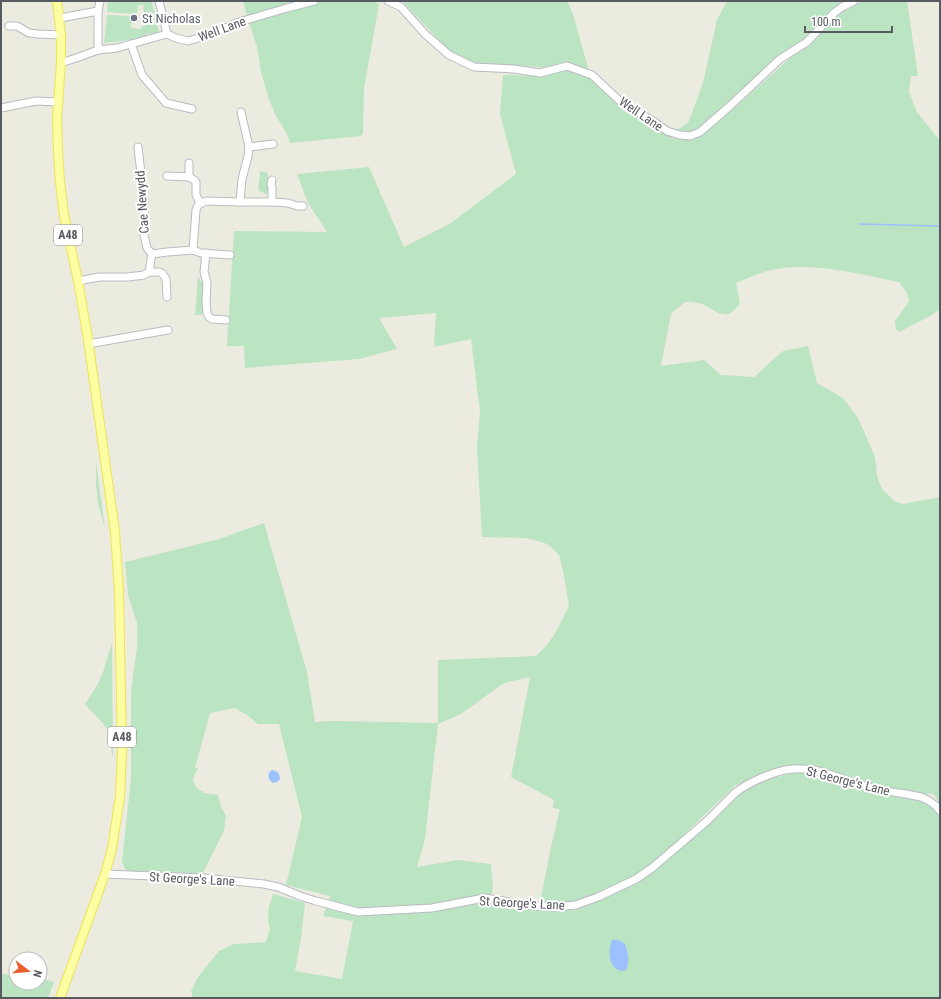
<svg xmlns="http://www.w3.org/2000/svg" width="941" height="999" viewBox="0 0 941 999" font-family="'Roboto Condensed',sans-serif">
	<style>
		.green { fill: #bbe4c3; fill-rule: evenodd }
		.water { fill: #9dc0fe }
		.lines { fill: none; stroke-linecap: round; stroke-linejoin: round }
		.stream { stroke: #9dc0fe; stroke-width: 1.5 }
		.minor-casing { stroke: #babbc2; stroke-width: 9 }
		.major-casing { stroke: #f0e454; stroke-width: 10 }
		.minor { stroke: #fff; stroke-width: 7 }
		.major { stroke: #fbfea2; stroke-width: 8 }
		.worship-dot { fill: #6b7280; stroke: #fff; stroke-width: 1.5 }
		.labels { text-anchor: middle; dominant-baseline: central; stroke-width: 4; stroke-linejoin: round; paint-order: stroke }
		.shield { fill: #fff; stroke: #8a8c90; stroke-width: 1 }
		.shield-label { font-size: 12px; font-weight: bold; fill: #585a61 }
		.worship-label { font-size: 13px; fill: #5b616d; stroke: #fff; text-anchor: start }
		.street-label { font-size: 13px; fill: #585a61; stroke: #fff }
	</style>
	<rect width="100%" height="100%" fill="#ecebdf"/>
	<g class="green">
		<path d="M 108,1 L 149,1 L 152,3 L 159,33 L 147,34 L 144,38 L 104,43 L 107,15 L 132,16 L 131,28 L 141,29 L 142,26 L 144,26 L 145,20 L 143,20 L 144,10 L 143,10 L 144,5 L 138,5 L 137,13 L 134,13 L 133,14 L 107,12 Z"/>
		<path d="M 243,1 L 301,1 L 270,9 L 247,16 Z"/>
		<path d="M 323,1 L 373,1 L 379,4 L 364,89 L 363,133 L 361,136 L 290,143 L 287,134 L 275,114 L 269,99 L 261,72 L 257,47 L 249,22 L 290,10 Z"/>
		<path d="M 402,1 L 567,1 L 573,14 L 589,71 L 615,99 L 621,109 L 628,113 L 633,112 L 672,138 L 682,140 L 689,139 L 702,133 L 732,110 L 789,59 L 818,36 L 834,17 L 848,7 L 864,1 L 907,1 L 918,76 L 911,76 L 909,92 L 917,112 L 940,141 L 940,309 L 932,315 L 899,332 L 896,329 L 895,321 L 909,301 L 907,293 L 899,282 C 858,274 813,261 771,270 C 759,273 747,279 736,283 L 740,303 C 728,322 719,313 704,305 C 698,302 692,302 685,302 L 671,314 L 661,366 L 704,360 L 721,375 L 754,377 L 783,351 L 808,346 L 817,383 L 843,398 L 858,418 L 875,457 L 877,476 L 882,489 L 894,501 L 903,504 L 940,497 L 940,806 C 935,795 935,791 922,795 L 871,784 L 821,767 L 798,765 L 736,785 L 659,858 L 638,875 L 598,894 L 574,903 L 574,911 L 603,898 L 639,881 L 673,856 L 697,833 L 731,800 L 761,781 L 789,774 L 801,772 L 819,773 L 886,792 L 920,801 L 931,805 L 940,818 L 940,998 L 193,998 L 191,991 L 198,977 L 219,951 L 234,944 L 266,942 L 270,929 L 268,919 L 269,907 L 273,894 L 305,903 L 301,938 L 295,971 L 342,979 L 353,921 L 323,916 L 330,896 L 286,885 L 302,817 L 279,724 L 258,724 L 247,715 L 235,708 L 210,713 L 195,768 L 198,769 L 194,775 L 193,780 L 196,787 L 204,793 L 218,795 L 221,807 L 226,816 L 224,831 L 203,873 L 130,872 L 125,869 L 122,861 L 131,779 L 131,691 L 137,647 L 137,623 L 128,595 L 125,562 L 219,539 L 264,523 L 307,672 L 315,722 L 334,721 L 438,723 L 438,660 L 536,656 L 547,645 L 556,632 L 569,606 L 565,582 L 560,557 L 555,550 L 547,544 L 538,541 L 525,538 L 482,537 L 477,447 L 480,412 L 471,339 L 434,347 L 436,313 L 379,318 L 397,349 L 359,359 L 245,368 L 244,346 L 227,346 L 234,231 L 327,232 L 308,203 L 297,174 L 369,167 L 404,247 L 451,223 L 516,174 L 500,114 L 503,75 L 545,76 L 540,67 L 476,63 L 449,51 ZM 530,677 L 511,777 L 554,800 L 553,808 L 560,809 L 551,847 L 540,903 L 491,896 L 493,889 L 491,864 L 458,860 L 417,867 L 425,839 L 438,724 L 461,714 L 504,683 Z"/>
		<path d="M 727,1 L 850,1 L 836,7 L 805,41 L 764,71 L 735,95 L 701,129 L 685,134 L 675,130 L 682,127 L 689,121 L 703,83 L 717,20 Z"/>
		<path d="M 260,171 L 268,173 L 268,193 L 266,194 L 259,191 C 257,185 260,178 260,171 Z"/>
		<path d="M 198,277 L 203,284 L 203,303 L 204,310 L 201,315 L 195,315 Z"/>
		<path d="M 96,462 L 105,528 L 98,503 L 96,484 Z"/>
		<path d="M 112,643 L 113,758 L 109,733 L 106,727 L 85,704 L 98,684 L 103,672 Z"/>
		<path d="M 1,974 L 16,975 L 16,983 L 40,983 L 40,978 L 54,982 L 48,998 L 1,998 Z"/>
	</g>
	<g class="water">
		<path d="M 272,770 C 278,771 279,773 280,779 L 277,782 L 273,783 C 268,780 266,773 272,770 Z"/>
		<path d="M 612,940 C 617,939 621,941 625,944 C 628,953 631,962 625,971 C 609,972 607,952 612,940 Z"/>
	</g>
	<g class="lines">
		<path class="stream" d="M 859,224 L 940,226"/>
		<defs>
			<g id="minor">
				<path d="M 159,1 L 167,34"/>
				<path d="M 388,1 L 401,7 L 425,34 L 449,55 L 474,67 L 514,69 L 540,73 L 567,66 L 592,75 L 622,103 L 653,121 L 667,131 L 680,135 L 690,136 L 700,132 L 731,105 L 780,59 L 807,42 L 834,13 L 842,7 L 854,1"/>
				<path d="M 60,18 L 98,11"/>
				<path d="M 9,26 L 17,26 L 29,33 L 38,34 L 61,35"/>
				<path d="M 131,44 L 142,75 L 166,103 L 192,109"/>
				<path d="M 98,50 L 98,11 L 100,1"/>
				<path d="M 61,63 L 79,57 L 98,50 L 117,48 L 167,34 L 176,38 L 188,41 L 209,35 L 239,22 L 287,8 L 314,1"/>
				<path d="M 1,108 L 36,101 L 58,102"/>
				<path d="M 138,147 L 144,200 L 144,235 L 147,248 L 152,254 C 150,260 151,265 149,272"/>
				<path d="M 249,147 L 273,144"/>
				<path d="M 167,176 L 189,177 L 194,180 L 196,182 L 196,195 L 200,203"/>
				<path d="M 189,177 L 189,163"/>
				<path d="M 272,180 L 271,184 L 272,188 L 272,202"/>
				<path d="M 240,202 L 272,202 L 288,203 L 297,206 L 303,206"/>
				<path d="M 193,250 L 196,210 L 198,205 L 206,201 L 240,202 L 242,179 L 248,156 L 249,147 L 241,112"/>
				<path d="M 206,253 L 204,272 L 207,283 L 206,302 L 207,313 L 209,317 L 212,319 L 226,320"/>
				<path d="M 152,254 L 167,252 L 193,250 L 201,253 L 230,255"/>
				<path d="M 78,281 L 99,277 L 128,277 L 144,275 L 149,272 L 159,272 L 163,274 L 166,279 L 167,297"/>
				<path d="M 88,344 L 168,330"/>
				<path d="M 105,874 L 203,878 L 264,884 L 278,887 L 300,896 L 316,901 L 358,912 L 432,908 L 484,898 L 535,906 L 556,907 L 576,905 L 598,897 L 636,879 L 652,868 L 707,821 L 735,793 C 749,782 776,770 793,769 C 820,767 839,779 864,786 C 878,790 892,792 906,794 C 911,795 916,796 921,797 C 929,800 935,804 940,811"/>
			</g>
			<path id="major" d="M 57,1 L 61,35 L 61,63 L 57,117 L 58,154 L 60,182 L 64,215 L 78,281 L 88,339 L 115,532 L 119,590 L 122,751 L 120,796 L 112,849 L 105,874 L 60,998"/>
		</defs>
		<use href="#minor" class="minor-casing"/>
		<use href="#major" class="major-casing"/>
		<use href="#minor" class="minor"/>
		<use href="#major" class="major"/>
	</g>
	<circle class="worship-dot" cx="134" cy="18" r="4"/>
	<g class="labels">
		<g class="shield">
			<rect x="54" y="225" width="28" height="20" rx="3"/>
			<rect x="108" y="727" width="28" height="20" rx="3"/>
		</g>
		<g class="shield-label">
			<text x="68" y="235">A48</text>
			<text x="122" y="737">A48</text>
		</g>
		<g class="worship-label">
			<text x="142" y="18">St Nicholas</text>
		</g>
		<g class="street-label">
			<text transform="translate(222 29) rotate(-20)">Well Lane</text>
			<text transform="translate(641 114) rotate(34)">Well Lane</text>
			<text transform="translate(142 202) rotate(-94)">Cae Newydd</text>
			<text transform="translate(848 781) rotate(14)">St George's Lane</text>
			<text transform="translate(192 879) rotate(3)">St George's Lane</text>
			<text transform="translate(522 903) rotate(3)">St George's Lane</text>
		</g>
	</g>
	<rect width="941" height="999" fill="none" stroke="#585a61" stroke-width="4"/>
	<g transform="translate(28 971) rotate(106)"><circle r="19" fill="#ffffff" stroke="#bcbdc0"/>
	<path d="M0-3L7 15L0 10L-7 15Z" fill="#e85f29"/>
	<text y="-6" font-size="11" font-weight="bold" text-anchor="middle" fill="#585a61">N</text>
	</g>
	<path d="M805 26v6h87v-6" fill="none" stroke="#585a61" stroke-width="2"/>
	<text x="811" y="26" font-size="12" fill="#585a61" stroke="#ffffff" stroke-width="3" paint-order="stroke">100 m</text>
</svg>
